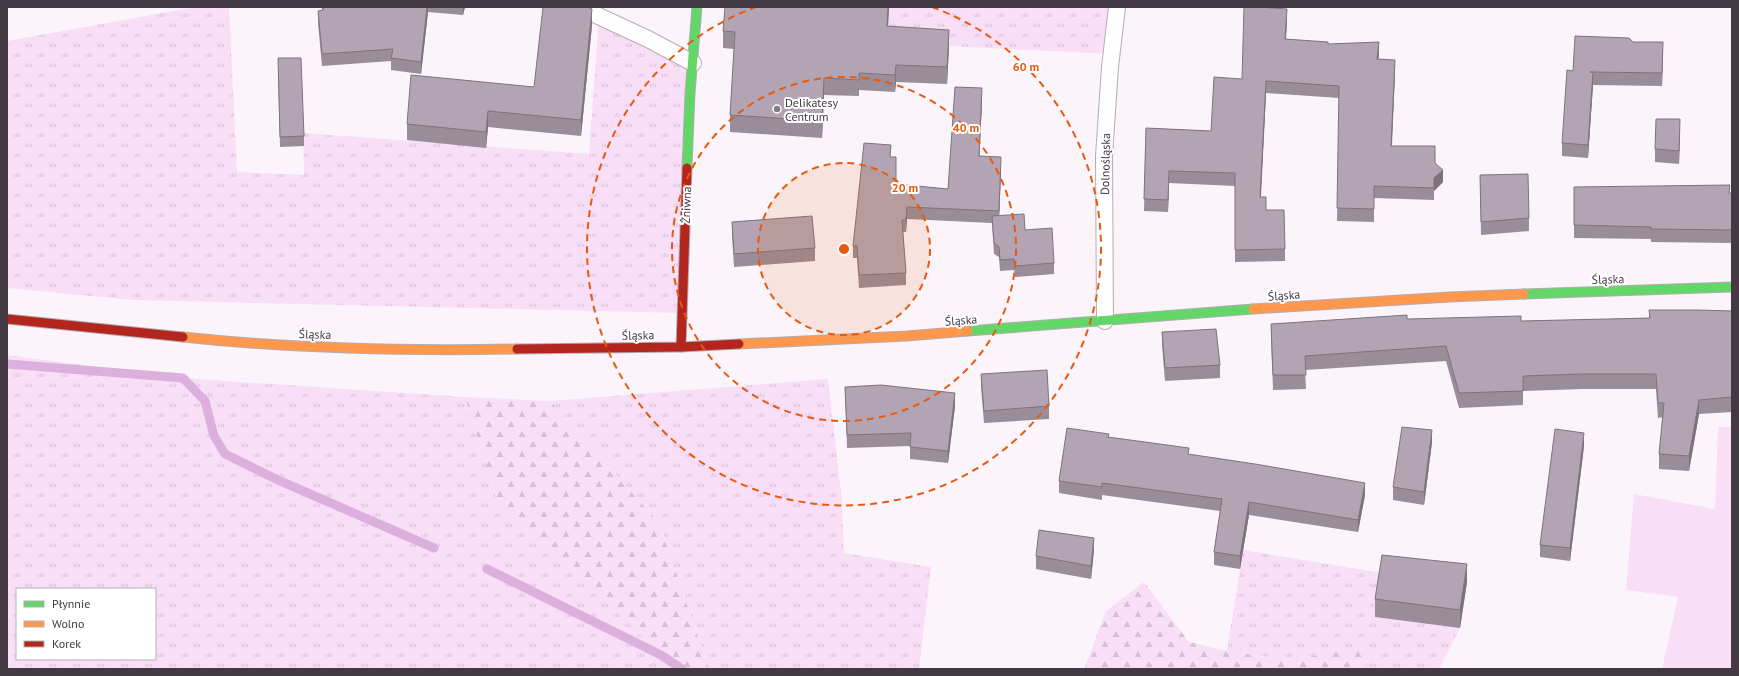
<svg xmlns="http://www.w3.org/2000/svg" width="1739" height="676" viewBox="0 0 1739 676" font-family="'PT Sans',sans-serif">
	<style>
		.grass { fill: url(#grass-tufts); fill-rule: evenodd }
		.forest { fill: url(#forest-firs) }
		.garden { fill: #f9def8 }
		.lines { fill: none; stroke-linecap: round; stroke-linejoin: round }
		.stream { stroke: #dcb0dc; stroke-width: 9 }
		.lane-casing { stroke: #b4adb4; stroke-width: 18 }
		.fast-casing { stroke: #b4adb4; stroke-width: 11 }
		.slow-casing { stroke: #b4adb4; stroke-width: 11 }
		.jam-casing { stroke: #b4adb4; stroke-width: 11 }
		.lane { stroke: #fefefe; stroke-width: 16 }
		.fast { stroke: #63d668; stroke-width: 9 }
		.slow { stroke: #ff974d; stroke-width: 9 }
		.jam { stroke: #b3261e; stroke-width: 9 }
		.wall { fill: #998d99 }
		.shaded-wall { fill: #7d737d }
		.building { fill: #b2a4b2; stroke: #7d737d }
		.ring { fill: none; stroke: #e8590c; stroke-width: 2; stroke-dasharray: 7 5 }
		.poi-dot { fill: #837b83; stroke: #fff; stroke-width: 1.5 }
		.labels { text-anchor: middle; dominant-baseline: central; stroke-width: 4; stroke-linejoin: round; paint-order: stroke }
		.poi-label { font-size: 12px; fill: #423942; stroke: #fff; text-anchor: start }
		.street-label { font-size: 12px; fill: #423942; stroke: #fff }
		.centre { fill: #e8590c; stroke: #fff; stroke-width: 2 }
		.ring-label { font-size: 12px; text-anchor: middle; font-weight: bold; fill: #e8590c; stroke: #fff; stroke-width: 4; stroke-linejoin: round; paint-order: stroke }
	</style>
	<defs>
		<pattern id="grass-tufts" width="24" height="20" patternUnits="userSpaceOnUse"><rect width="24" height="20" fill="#f9def8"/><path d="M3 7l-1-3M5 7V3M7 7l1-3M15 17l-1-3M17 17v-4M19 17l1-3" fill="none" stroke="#d7bfd6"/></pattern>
		<pattern id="forest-firs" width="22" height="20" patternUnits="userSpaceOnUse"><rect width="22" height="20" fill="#f9def8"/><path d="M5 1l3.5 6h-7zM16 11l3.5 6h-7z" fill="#d7bfd6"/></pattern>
	</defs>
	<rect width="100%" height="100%" fill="#fbf5fb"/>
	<g class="grass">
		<path d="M 195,7 L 229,7 L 237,172 L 304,175 L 303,133 L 589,154 L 599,16 L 693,63 L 682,313 L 132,300 L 7,288 L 7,41 Z"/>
		<path d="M 889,7 L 1117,7 L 1111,54 L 887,43 Z"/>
		<path d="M 7,355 L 183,378 L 465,397 L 500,509 L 690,669 L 7,669 ZM 17,589 L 155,589 L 155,659 L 17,659 Z"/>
		<path d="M 828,379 L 842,501 L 844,553 L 931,567 L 919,669 L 709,669 L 659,523 L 550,401 Z"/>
		<path d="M 1243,550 L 1382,573 L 1376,617 L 1460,628 L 1439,669 L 1366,669 L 1372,647 L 1286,660 L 1227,651 Z"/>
	</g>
	<g class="forest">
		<path d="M 465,397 L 550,401 L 659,523 L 709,669 L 682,669 L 661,655 L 589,585 L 500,509 Z"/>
		<path d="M 1144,582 L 1189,642 L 1227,651 L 1286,660 L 1372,647 L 1366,669 L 1084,669 L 1106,611 Z"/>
	</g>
	<path class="garden" d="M 1718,427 L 1732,427 L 1732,669 L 1662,669 L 1678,597 L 1626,590 L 1634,494 L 1715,509 Z"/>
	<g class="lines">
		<g class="stream">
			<path d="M 7,364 L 183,378 L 205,401 L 214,436 L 225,454 L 278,480 L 434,548"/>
			<path d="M 487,569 L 661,655 L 682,669"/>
		</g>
		<defs>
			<g id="lane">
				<path d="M 579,7 L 648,39 L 693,63"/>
				<path d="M 1105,321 L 1104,156 L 1110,67 L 1117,7"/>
			</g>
			<g id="fast">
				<path d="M 687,168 L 690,93 L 697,7"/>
				<path d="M 1524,294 L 1732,287"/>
				<path d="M 968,331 L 1253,309"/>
			</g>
			<g id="slow">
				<path d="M 1253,309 L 1450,297 L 1524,294"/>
				<path d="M 183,337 C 294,349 406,351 517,349"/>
				<path d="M 739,344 L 907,336 L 968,331"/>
			</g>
			<g id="jam">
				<path d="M 7,319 L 183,337"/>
				<path d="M 681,347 L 687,168"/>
				<path d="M 517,349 L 681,347 L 739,344"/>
			</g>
		</defs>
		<use href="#lane" class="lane-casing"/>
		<use href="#fast" class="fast-casing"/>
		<use href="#slow" class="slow-casing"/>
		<use href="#jam" class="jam-casing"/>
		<use href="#lane" class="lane"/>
		<use href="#fast" class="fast"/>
		<use href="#slow" class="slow"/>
		<use href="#jam" class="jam"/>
	</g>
	<g class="wall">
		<path d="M 322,7 L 465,7 L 463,15 L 428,12 L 421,74 L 391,70 L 391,61 L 322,66 L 318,23 L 318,11 L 322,10 Z"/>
		<path d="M 889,7 L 888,26 L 949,46 L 947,84 L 896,82 L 895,92 L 859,90 L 859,96 L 824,95 L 822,138 L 730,132 L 730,115 L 734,49 L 723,48 L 723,31 Z"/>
		<path d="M 1287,21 L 1286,39 L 1328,44 L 1379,55 L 1378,59 L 1395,72 L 1392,146 L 1435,163 L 1443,182 L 1434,191 L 1434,200 L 1374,198 L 1374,222 L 1337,221 L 1339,98 L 1266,93 L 1261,197 L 1266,210 L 1285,249 L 1285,261 L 1235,262 L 1235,186 L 1169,183 L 1168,212 L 1144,211 L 1146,128 L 1211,131 L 1242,79 Z"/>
		<path d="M 592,25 L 581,136 L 488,127 L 486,148 L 407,140 L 407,124 L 534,87 Z"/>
		<path d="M 1633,42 L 1663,55 L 1662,86 L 1593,85 L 1588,158 L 1562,156 L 1562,143 L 1573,71 Z"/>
		<path d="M 278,68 L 304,136 L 304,146 L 280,147 Z"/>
		<path d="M 982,100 L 979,156 L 1001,169 L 999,216 L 1025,230 L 1054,263 L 1054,274 L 1015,277 L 1014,270 L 1000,271 L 999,257 L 994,254 L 992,223 L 907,219 L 906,232 L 903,232 L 906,273 L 906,285 L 859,288 L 857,258 L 853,258 L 853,246 L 891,157 L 896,184 L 948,189 Z"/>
		<path d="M 1680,132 L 1679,164 L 1655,162 L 1655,149 Z"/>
		<path d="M 1480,175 L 1529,218 L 1529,231 L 1481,235 Z"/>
		<path d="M 1574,187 L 1732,193 L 1732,243 L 1651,242 L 1651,239 L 1574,238 Z"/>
		<path d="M 732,222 L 815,248 L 815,261 L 734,267 L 732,235 Z"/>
		<path d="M 1649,310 L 1732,311 L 1732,412 L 1699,414 L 1689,471 L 1659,469 L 1659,454 L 1663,417 L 1658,418 L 1656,389 L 1582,389 L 1523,391 L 1523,405 L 1459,408 L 1446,361 L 1305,370 L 1306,389 L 1273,390 L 1271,339 L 1271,324 L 1407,319 L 1521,321 L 1649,318 Z"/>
		<path d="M 1162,332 L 1220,365 L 1220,378 L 1165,381 L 1162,345 Z"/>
		<path d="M 981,374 L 1049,406 L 1049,419 L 984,423 L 981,387 Z"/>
		<path d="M 845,387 L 955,406 L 948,463 L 910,459 L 910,446 L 847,448 Z"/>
		<path d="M 1109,437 L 1365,495 L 1358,532 L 1249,515 L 1240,569 L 1214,565 L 1214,552 L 1220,511 L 1102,495 L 1102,500 L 1059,493 L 1059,481 Z"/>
		<path d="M 1432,442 L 1424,505 L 1393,500 L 1393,487 Z"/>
		<path d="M 1584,446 L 1570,561 L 1540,557 L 1540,545 Z"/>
		<path d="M 1094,550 L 1091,579 L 1036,569 L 1036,556 Z"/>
		<path d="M 1467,582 L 1460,628 L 1375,617 L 1375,599 Z"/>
	</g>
	<g class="shaded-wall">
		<path d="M 427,7 L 428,7 L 428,12 L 421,74 L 421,62 Z"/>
		<path d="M 463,7 L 465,7 L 463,15 Z"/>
		<path d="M 888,7 L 889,7 L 887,43 L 887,26 Z"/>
		<path d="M 592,9 L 592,25 L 581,136 L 581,120 Z"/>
		<path d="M 1287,9 L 1287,21 L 1285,51 L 1285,39 Z"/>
		<path d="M 949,30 L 949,46 L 947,84 L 947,67 Z"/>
		<path d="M 1379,42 L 1379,55 L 1377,72 L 1377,59 Z"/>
		<path d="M 1663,42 L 1663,55 L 1662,86 L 1662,73 Z"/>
		<path d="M 1395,60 L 1395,72 L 1391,158 L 1391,146 Z"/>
		<path d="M 896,65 L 896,82 L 895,92 L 895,75 Z"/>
		<path d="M 1593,72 L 1593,85 L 1588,158 L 1588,145 Z"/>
		<path d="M 824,78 L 824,95 L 822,138 L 822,121 Z"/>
		<path d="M 1266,81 L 1266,93 L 1260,209 L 1260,197 Z"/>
		<path d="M 982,88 L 982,100 L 979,168 L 979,156 Z"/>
		<path d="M 488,111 L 488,127 L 486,148 L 486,132 Z"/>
		<path d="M 1680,119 L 1680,132 L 1679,164 L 1679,151 Z"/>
		<path d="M 1001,157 L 1001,169 L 999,223 L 999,211 Z"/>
		<path d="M 1443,170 L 1443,182 L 1434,191 L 1434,200 L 1434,178 Z"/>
		<path d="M 1169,171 L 1169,183 L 1168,212 L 1168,200 Z"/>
		<path d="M 907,207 L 907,219 L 906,232 L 906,220 Z"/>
		<path d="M 955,393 L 955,406 L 948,463 L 948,451 Z"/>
		<path d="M 1699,400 L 1699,414 L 1689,471 L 1689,456 Z"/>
		<path d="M 1432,430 L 1432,442 L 1424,505 L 1424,492 Z"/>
		<path d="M 1584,433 L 1584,446 L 1570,561 L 1570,548 Z"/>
		<path d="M 1365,483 L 1365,495 L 1358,532 L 1358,520 Z"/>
		<path d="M 1249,502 L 1249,515 L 1240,569 L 1240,556 Z"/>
		<path d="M 1094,538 L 1094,550 L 1091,579 L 1091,566 Z"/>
		<path d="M 1467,564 L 1467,582 L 1460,628 L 1460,610 Z"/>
	</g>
	<g class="building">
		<path d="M 323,7 L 427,7 L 421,62 L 391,58 L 393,49 L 322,54 L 318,11 L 323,10 Z"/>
		<path d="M 543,7 L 587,7 L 592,9 L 581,120 L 488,111 L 486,132 L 407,124 L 411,75 L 534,87 Z"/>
		<path d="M 725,7 L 888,7 L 887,26 L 949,30 L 947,67 L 896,65 L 895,75 L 859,73 L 859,80 L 824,78 L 822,121 L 730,115 L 735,32 L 723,31 Z"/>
		<path d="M 1244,7 L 1259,7 L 1287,9 L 1285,39 L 1328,42 L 1328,44 L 1379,42 L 1377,59 L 1395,60 L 1391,146 L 1435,146 L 1435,163 L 1443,170 L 1434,178 L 1434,188 L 1374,186 L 1374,209 L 1337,208 L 1339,86 L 1266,81 L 1260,197 L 1266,197 L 1266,210 L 1284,210 L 1285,249 L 1235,250 L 1235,173 L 1169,171 L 1168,200 L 1144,199 L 1146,128 L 1211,131 L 1214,77 L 1242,79 Z"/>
		<path d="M 1575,36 L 1629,38 L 1633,42 L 1663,42 L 1662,73 L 1590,72 L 1593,72 L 1588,145 L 1562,143 L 1567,70 L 1573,71 Z"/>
		<path d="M 278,58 L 301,58 L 304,136 L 280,137 Z"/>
		<path d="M 955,87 L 982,88 L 979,156 L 1001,157 L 999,211 L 907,207 L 906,220 L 902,220 L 906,273 L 859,275 L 857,246 L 853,246 L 864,143 L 891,145 L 890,157 L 896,157 L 896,184 L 948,189 Z"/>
		<path d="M 1656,119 L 1680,119 L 1679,151 L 1655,149 Z"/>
		<path d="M 1528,174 L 1529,218 L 1481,222 L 1480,175 Z"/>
		<path d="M 1730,185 L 1729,193 L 1732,193 L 1732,230 L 1651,229 L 1651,227 L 1574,225 L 1574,187 Z"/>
		<path d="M 1024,214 L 1025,230 L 1052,228 L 1054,263 L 1015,266 L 1014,259 L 1000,260 L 999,247 L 994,243 L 992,216 Z"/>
		<path d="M 812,216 L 815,248 L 734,254 L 732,222 Z"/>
		<path d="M 1649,310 L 1698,310 L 1732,311 L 1732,397 L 1699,400 L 1689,456 L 1659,454 L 1664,403 L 1658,403 L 1656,374 L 1582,374 L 1523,376 L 1523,391 L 1459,393 L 1446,346 L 1305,356 L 1306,375 L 1273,375 L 1271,324 L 1407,315 L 1407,319 L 1521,316 L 1521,321 L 1650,318 Z"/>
		<path d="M 1216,329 L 1220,365 L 1165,368 L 1162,332 Z"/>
		<path d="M 1047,370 L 1049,406 L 984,411 L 981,374 Z"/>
		<path d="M 881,385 L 955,393 L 948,451 L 910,447 L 911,433 L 847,435 L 845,387 Z"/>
		<path d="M 1402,427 L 1432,430 L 1424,492 L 1393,487 Z"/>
		<path d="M 1067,428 L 1109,434 L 1108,437 L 1189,448 L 1188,454 L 1255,464 L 1365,483 L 1358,520 L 1249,502 L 1240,556 L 1214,552 L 1222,499 L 1102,483 L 1102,487 L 1059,481 Z"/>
		<path d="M 1555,429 L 1584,433 L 1570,548 L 1540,545 Z"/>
		<path d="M 1039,530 L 1094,538 L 1091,566 L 1036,556 Z"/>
		<path d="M 1382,555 L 1467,564 L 1460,610 L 1375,599 Z"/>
	</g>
	<circle cx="844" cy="249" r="86" fill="#e8590c" fill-opacity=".12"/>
	<g class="ring">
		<circle cx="844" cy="249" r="86"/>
		<circle cx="844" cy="249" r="172"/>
		<path d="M932 7A257 257 0 1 1 756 7"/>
	</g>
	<circle class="poi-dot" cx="777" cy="109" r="4"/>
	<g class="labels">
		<g class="poi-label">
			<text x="785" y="102">Delikatesy<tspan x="785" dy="14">Centrum</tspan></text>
		</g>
		<g class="street-label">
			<text transform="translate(1105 164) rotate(-89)">Dolnośląska</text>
			<text transform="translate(686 205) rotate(-88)">Żniwna</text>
			<text transform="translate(1608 279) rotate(-2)">Śląska</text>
			<text transform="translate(1284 295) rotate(-4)">Śląska</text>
			<text transform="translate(961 320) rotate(-4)">Śląska</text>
			<text transform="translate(315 334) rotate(2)">Śląska</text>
			<text transform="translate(638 335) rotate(-1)">Śląska</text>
		</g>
	</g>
	<circle cx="844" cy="249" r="6" class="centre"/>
	<g class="ring-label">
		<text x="1026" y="71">60 m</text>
		<text x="966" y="132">40 m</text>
		<text x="905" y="192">20 m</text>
	</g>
	<rect width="1739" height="676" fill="none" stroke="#423942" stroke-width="16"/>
	<rect x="16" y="588" width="140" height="72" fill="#ffffff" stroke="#b3b0b3"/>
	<rect x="24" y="601" width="20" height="6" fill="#63d668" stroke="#b3b0b3"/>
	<text x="52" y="608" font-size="12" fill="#423942">Płynnie</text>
	<rect x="24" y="621" width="20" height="6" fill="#ff974d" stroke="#b3b0b3"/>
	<text x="52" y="628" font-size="12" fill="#423942">Wolno</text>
	<rect x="24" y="641" width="20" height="6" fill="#b3261e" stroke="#b3b0b3"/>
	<text x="52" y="648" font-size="12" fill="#423942">Korek</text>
</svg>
